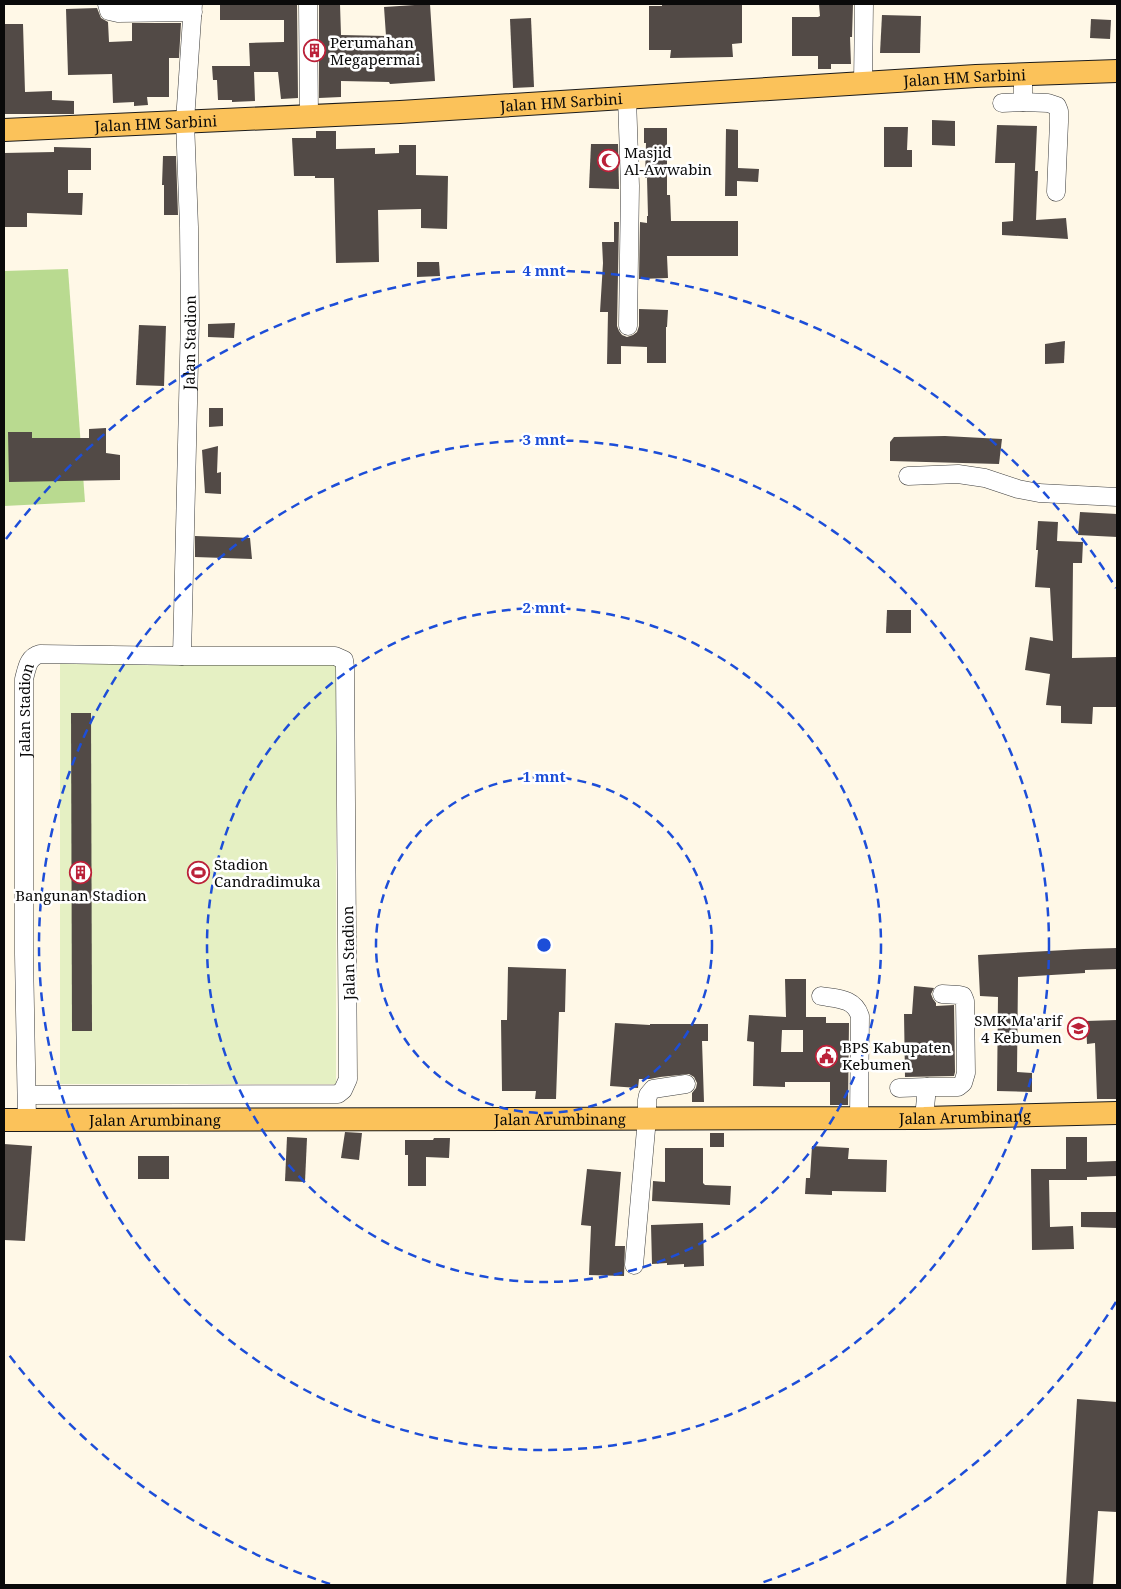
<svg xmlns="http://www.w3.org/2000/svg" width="1121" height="1589" viewBox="0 0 1121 1589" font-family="'Noto Serif',serif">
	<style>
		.forest { fill: #b9da90 }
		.pitch { fill: #e5f0c3 }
		.building { fill: #524a46; fill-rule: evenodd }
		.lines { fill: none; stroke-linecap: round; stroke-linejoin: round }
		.minor-casing { stroke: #3d3d3d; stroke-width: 19 }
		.major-casing { stroke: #1b1b1b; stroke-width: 24 }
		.minor { stroke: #fff; stroke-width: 18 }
		.major { stroke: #fbc25a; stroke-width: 22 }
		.ring { fill: none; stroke: #1d4ed8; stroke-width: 2.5; stroke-dasharray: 9 6 }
		.labels { text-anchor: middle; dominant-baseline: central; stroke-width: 5; stroke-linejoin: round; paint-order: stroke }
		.poi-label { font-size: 15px; fill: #0a0a0a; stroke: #fff; text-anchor: start }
		.street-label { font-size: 15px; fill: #0a0a0a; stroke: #fff }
		.centre { fill: #1d4ed8; stroke: #fff; stroke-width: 2.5 }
		.ring-label { font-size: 15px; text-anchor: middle; font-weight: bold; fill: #1d4ed8; stroke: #fff; stroke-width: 5; stroke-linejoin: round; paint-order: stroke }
	</style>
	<rect width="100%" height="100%" fill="#fff8e7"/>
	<path class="forest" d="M 68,269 L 85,502 L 4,506 L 4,271 Z"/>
	<rect class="pitch" x="60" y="662" width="276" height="422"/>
	<g class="building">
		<path d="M 220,4 L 297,4 L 298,98 L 281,99 L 278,72 L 254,72 L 255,101 L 232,102 L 232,100 L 218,100 L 217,80 L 213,80 L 212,66 L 250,66 L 249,43 L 284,42 L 284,20 L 220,20 Z"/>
		<path d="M 319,4 L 340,4 L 341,35 L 386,36 L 384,7 L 430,4 L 435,81 L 390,84 L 389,82 L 341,81 L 341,97 L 319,98 Z"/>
		<path d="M 662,4 L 742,4 L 742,43 L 732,44 L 733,57 L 670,58 L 671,50 L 649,50 L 649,6 L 662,6 Z"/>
		<path d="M 819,4 L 853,4 L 852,37 L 850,37 L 851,64 L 831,64 L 831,69 L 818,69 L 818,56 L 792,56 L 792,17 L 818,17 L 820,16 Z"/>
		<path d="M 97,8 L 101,18 L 108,22 L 109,42 L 132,41 L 132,23 L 181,23 L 179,58 L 169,58 L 169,97 L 147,97 L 148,105 L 134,106 L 134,102 L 113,103 L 112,74 L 68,75 L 66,9 Z"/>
		<path d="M 882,15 L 921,16 L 920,53 L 880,53 Z"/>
		<path d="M 531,18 L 534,87 L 513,88 L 510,19 Z"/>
		<path d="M 1091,19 L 1111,20 L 1110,39 L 1090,38 Z"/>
		<path d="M 4,24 L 23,24 L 25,92 L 52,91 L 52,100 L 74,101 L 74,114 L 4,114 Z"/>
		<path d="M 932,120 L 955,121 L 955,146 L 932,145 Z"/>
		<path d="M 997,125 L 1037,126 L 1035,171 L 1038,171 L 1036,220 L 1066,218 L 1068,239 L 1002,235 L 1002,222 L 1013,221 L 1015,163 L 995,163 Z"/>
		<path d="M 884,127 L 908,127 L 907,150 L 912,150 L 912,167 L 884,167 Z"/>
		<path d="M 644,128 L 667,128 L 667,195 L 670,195 L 671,221 L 738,221 L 738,256 L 667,256 L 668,278 L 639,279 L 640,222 L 647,223 L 647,216 L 648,216 L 647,178 L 645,178 L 646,143 L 644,143 Z"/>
		<path d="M 726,129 L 738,130 L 738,168 L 759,169 L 758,182 L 737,181 L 737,196 L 725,196 Z"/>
		<path d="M 316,131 L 336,131 L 336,149 L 375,148 L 375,154 L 399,153 L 399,145 L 416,145 L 416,175 L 448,176 L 447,229 L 421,228 L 421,209 L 378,210 L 379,262 L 336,263 L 334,178 L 315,178 L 315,176 L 294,176 L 292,138 L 316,138 Z"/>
		<path d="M 591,144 L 618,144 L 619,189 L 589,188 Z"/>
		<path d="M 54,147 L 91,148 L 91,170 L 68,170 L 68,193 L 83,193 L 82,215 L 27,213 L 27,227 L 4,227 L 4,153 L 54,152 Z"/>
		<path d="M 163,156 L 176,156 L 178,215 L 164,215 L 164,185 L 162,185 Z"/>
		<path d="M 614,222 L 619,222 L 617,326 L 619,331 L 622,335 L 627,337 L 633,335 L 637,332 L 639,326 L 639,309 L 668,310 L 667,327 L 666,327 L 666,363 L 647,363 L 647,347 L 621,346 L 621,364 L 607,364 L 608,312 L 600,312 L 603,263 L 602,242 L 614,242 Z"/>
		<path d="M 417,262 L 439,262 L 440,276 L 417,277 Z"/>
		<path d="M 235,323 L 234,338 L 208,337 L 208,324 Z"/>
		<path d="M 139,325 L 166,326 L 164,386 L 136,385 Z"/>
		<path d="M 1065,341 L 1064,363 L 1045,364 L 1045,344 Z"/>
		<path d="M 209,408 L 223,408 L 223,426 L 209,427 Z"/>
		<path d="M 106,428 L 106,453 L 120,455 L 120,480 L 9,482 L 8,432 L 32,432 L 32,438 L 89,438 L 89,429 Z"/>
		<path d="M 945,436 L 1002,439 L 999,464 L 890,461 L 890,442 L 894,437 Z"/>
		<path d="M 218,446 L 217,473 L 221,472 L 221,494 L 205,493 L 202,450 Z"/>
		<path d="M 1080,512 L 1117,514 L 1117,537 L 1078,535 Z"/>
		<path d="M 1038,521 L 1058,522 L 1057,541 L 1083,542 L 1082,563 L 1073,563 L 1072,658 L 1117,657 L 1117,707 L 1093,707 L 1092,724 L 1061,723 L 1061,706 L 1046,705 L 1050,674 L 1025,670 L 1030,637 L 1053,641 L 1050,588 L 1035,587 L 1038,550 L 1036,550 Z"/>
		<path d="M 195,536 L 250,538 L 252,559 L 195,557 Z"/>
		<path d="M 887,610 L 911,610 L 911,633 L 886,633 Z"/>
		<path d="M 71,713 L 91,713 L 92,1031 L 72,1031 Z"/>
		<path d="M 1117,948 L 1117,969 L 1085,970 L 1085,973 L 1018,977 L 1017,1072 L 1032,1073 L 1032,1092 L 997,1091 L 998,997 L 980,996 L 978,955 L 1084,949 Z"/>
		<path d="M 508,967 L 566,969 L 565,1012 L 559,1012 L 556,1099 L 535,1099 L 536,1091 L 502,1091 L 501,1020 L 507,1020 Z"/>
		<path d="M 785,979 L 806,979 L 806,1017 L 826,1017 L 826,1023 L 849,1023 L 848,1105 L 830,1105 L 830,1082 L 785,1082 L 785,1087 L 753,1086 L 754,1042 L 747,1041 L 749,1015 L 786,1017 ZM 782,1030 L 803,1030 L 803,1052 L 781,1052 Z"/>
		<path d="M 914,986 L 934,988 L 931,994 L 933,999 L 936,1003 L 936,1006 L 954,1005 L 955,1072 L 954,1076 L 905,1077 L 904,1014 L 912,1014 Z"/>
		<path d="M 1117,1020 L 1117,1099 L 1097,1099 L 1095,1043 L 1087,1044 L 1086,1021 Z"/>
		<path d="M 615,1023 L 650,1025 L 650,1024 L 708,1024 L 708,1041 L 702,1041 L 704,1102 L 692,1102 L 692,1093 L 696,1088 L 697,1083 L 694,1077 L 689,1074 L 660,1077 L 650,1079 L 639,1079 L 638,1088 L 610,1086 Z"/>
		<path d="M 345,1132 L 362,1133 L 359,1160 L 341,1158 Z"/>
		<rect x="710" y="1133" width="14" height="14"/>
		<path d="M 287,1137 L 307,1138 L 305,1182 L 285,1181 Z"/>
		<path d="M 1066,1137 L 1087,1137 L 1087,1162 L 1116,1161 L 1117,1176 L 1087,1177 L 1087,1180 L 1049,1180 L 1050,1227 L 1073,1226 L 1074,1249 L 1032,1250 L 1031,1169 L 1066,1169 Z"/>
		<path d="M 434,1138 L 450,1138 L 449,1158 L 426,1157 L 426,1186 L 408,1186 L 408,1155 L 405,1155 L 405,1140 L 433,1140 Z"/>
		<path d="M 4,1144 L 32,1146 L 25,1241 L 4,1240 Z"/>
		<path d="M 812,1146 L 849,1148 L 848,1159 L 887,1160 L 886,1192 L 832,1191 L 832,1195 L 805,1194 L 806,1178 L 810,1178 Z"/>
		<path d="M 665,1148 L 703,1148 L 703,1183 L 705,1185 L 731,1186 L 730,1205 L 652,1201 L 653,1181 L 665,1182 Z"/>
		<rect x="138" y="1156" width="31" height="23"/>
		<path d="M 587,1169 L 621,1172 L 615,1246 L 625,1246 L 624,1276 L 589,1275 L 591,1226 L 581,1225 Z"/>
		<path d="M 1081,1212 L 1117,1212 L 1117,1228 L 1081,1227 Z"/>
		<path d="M 703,1223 L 704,1266 L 684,1267 L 684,1264 L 667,1265 L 667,1263 L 652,1264 L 651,1225 Z"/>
		<path d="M 1077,1399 L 1117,1402 L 1117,1512 L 1098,1511 L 1093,1585 L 1066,1585 Z"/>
	</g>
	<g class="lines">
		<defs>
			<g id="minor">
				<path d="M 107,4 L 109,11 L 118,13 L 193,12"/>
				<path d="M 308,4 L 309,116"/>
				<path d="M 863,83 L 864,4"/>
				<path d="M 627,98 L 630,186 L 628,326"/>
				<path d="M 1023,102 L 1048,103 L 1057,106 L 1059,111 L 1059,122 L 1056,192"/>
				<path d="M 1002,103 L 1023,102 L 1023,74"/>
				<path d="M 908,476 L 958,474 L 985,478 L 1018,489 L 1039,493 L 1117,497"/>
				<path d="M 821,996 C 838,999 854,998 860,1016 L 859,1118"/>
				<path d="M 927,1087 L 958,1087 L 963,1083 L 966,1073 L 965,1001 L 963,996 L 959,995 L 942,994"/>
				<path d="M 899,1088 L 927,1087 L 924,1118"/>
				<path d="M 27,1095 L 338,1094 L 343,1090 L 348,1079 L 345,667 L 344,660 L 335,656 L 182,656"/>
				<path id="s1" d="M 27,1120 L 24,954 L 24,679 C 27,668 28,657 40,654 L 182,656 L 190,319 L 189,227 L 185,121 L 193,4"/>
				<path d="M 634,1265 L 647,1118 L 647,1100 L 648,1095 L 653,1089 L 686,1084"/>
			</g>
			<g id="major">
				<path id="s2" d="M 4,130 L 400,112 L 976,76 L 1117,71"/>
				<path id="s3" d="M 4,1120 L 924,1118 L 1117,1113"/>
			</g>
		</defs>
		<use href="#minor" class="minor-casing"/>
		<use href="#major" class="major-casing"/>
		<use href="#minor" class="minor"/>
		<use href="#major" class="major"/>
	</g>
	<g class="ring">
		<circle cx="544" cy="945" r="168"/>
		<circle cx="544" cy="945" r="337"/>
		<circle cx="544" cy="945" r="505"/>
		<path d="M1116 1302A674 674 0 0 1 758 1584M330 1584A674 674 0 0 1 6 1351M6 539A674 674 0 0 1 1116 588"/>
	</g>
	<defs>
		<symbol id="building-ring" viewBox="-11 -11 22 22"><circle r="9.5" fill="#fff" stroke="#bb2139" stroke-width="1.5"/><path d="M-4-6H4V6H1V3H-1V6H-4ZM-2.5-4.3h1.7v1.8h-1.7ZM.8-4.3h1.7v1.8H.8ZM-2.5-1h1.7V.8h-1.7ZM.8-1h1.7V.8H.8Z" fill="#bb2139"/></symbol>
		<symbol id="mosque-ring" viewBox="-11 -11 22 22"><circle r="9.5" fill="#fff" stroke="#bb2139" stroke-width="1.5"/><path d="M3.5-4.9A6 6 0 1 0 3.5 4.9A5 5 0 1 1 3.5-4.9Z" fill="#bb2139"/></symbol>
		<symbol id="stadium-ring" viewBox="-11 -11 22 22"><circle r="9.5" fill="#fff" stroke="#bb2139" stroke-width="1.5"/><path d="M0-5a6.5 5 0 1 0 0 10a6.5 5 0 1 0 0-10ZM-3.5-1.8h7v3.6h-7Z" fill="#bb2139"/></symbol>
		<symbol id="school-ring" viewBox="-11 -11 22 22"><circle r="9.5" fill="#fff" stroke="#bb2139" stroke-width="1.5"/><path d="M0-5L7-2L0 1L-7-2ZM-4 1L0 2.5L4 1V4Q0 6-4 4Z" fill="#bb2139"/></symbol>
		<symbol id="civic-ring" viewBox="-11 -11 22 22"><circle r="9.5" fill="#fff" stroke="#bb2139" stroke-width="1.5"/><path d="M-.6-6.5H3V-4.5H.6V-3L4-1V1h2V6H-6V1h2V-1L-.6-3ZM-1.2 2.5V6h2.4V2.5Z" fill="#bb2139"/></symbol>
	</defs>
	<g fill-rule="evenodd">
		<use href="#building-ring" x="302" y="38" width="25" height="25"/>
		<use href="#mosque-ring" x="596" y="148" width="25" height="25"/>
		<use href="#building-ring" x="68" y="860" width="25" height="25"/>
		<use href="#stadium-ring" x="186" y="860" width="25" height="25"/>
		<use href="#school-ring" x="1066" y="1016" width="25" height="25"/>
		<use href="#civic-ring" x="814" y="1044" width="25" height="25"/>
	</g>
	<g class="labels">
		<g class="poi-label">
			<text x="330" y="42">Perumahan<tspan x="330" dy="17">Megapermai</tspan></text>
			<text x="624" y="152">Masjid<tspan x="624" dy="17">Al-Awwabin</tspan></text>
			<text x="214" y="864">Stadion<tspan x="214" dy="17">Candradimuka</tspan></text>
			<text x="81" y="895" text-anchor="middle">Bangunan Stadion</text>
			<text x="1062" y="1020" text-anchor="end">SMK Ma'arif<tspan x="1062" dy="17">4 Kebumen</tspan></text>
			<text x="842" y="1047">BPS Kabupaten<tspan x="842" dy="17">Kebumen</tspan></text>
		</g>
		<g class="street-label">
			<text stroke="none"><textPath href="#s2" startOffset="962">Jalan HM Sarbini</textPath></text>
			<text stroke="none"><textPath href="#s2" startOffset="558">Jalan HM Sarbini</textPath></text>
			<text stroke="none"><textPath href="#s2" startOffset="152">Jalan HM Sarbini</textPath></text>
			<text stroke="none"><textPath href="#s1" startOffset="928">Jalan Stadion</textPath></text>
			<text stroke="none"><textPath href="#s1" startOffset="410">Jalan Stadion</textPath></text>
			<text transform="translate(348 953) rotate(-91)">Jalan Stadion</text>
			<text stroke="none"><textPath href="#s3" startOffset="961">Jalan Arumbinang</textPath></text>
			<text stroke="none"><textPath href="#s3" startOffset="556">Jalan Arumbinang</textPath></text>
			<text stroke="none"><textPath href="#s3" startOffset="151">Jalan Arumbinang</textPath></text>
		</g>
	</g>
	<circle cx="544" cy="945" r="8" class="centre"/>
	<g class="ring-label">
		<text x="544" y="276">4 mnt</text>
		<text x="544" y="445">3 mnt</text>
		<text x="544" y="613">2 mnt</text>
		<text x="544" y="782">1 mnt</text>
	</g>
	<rect width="1121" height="1589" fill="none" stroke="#0a0a0a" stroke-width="10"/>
</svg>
